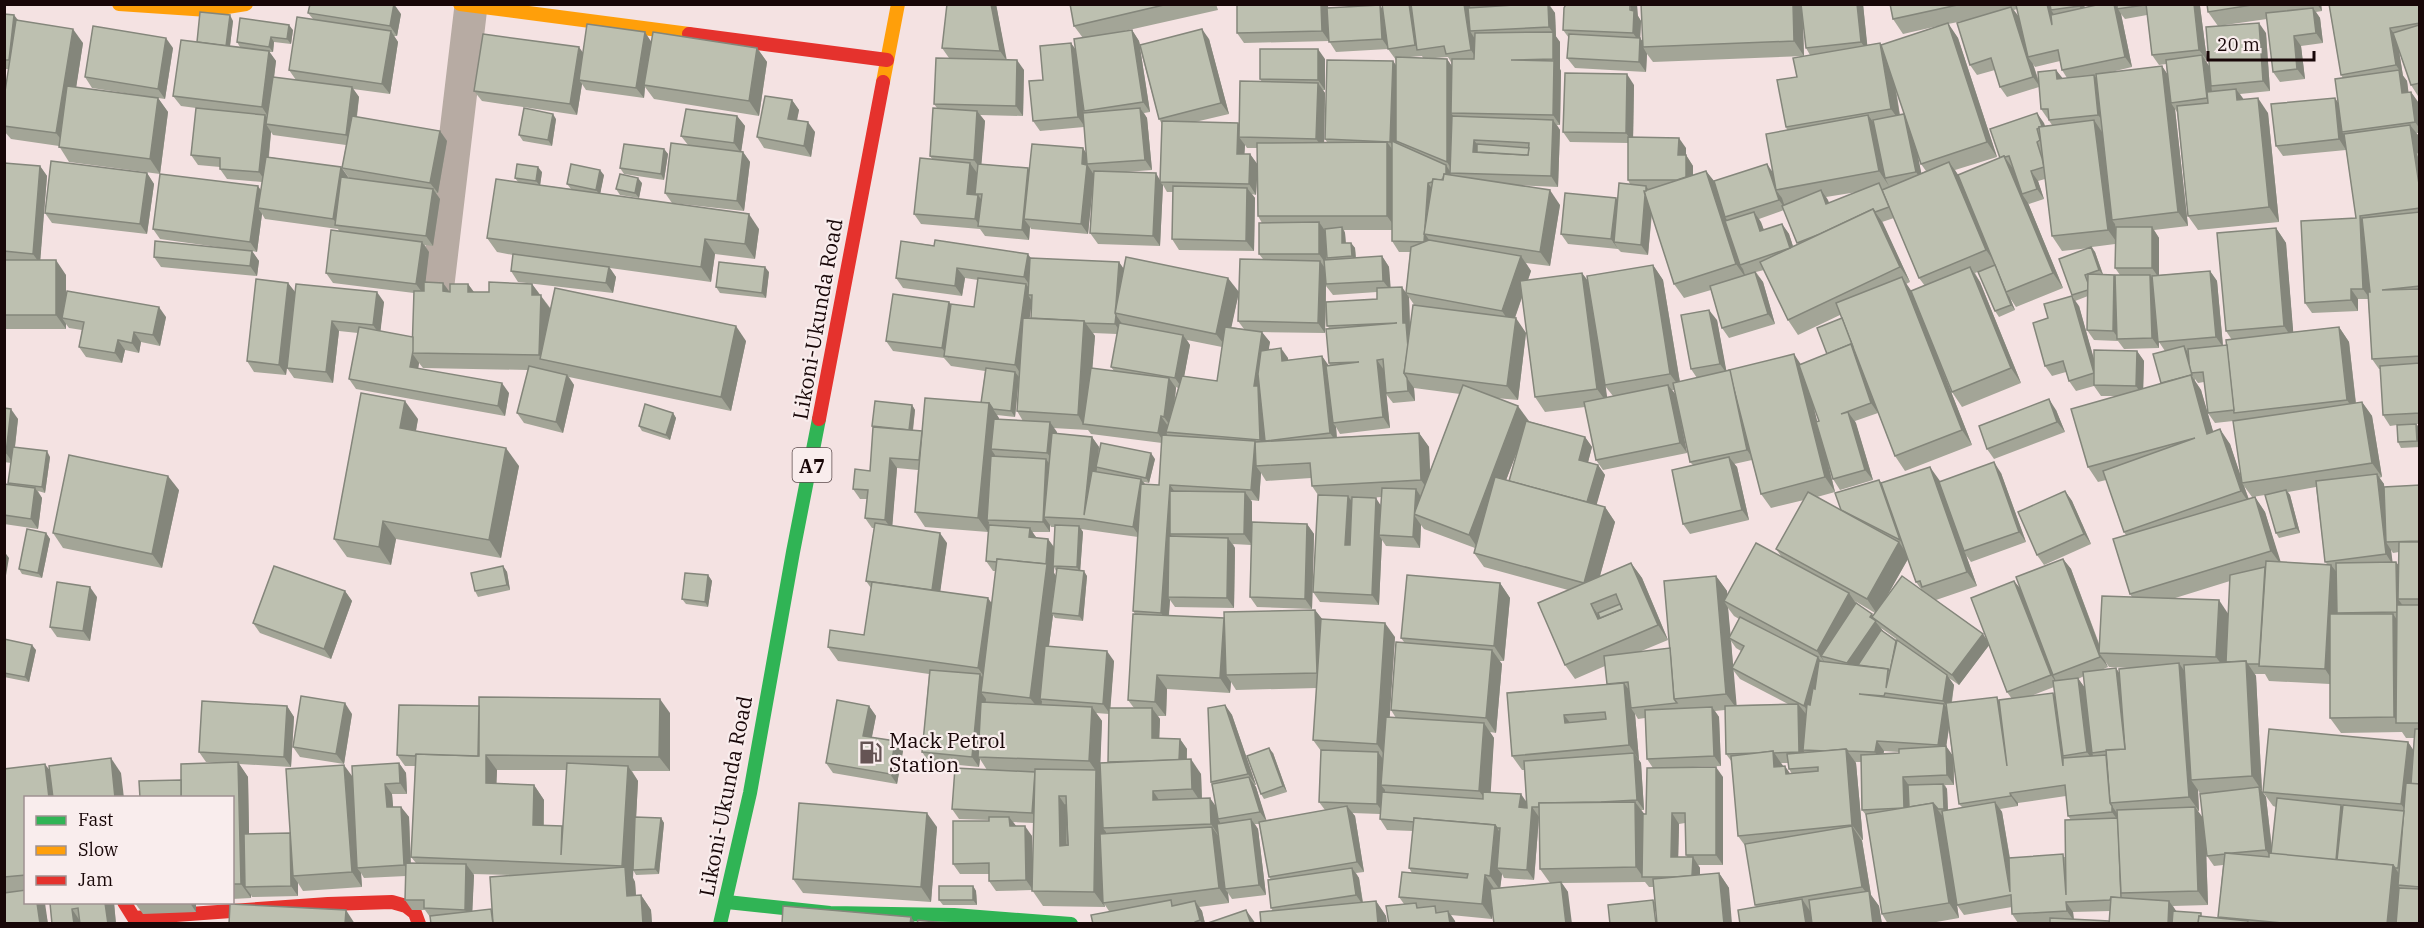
<svg xmlns="http://www.w3.org/2000/svg" width="2424" height="928" viewBox="0 0 2424 928" font-family="'IBM Plex Serif',serif">
	<style>
		.lines { fill: none; stroke-linecap: round; stroke-linejoin: round }
		.street { stroke: #b7aba3; stroke-width: 33 }
		.fast { stroke: #30b455; stroke-width: 14 }
		.slow { stroke: #ff9f0a; stroke-width: 14 }
		.jam { stroke: #e5322d; stroke-width: 14 }
		.wall { fill: #a3a597; fill-rule: evenodd }
		.shaded-wall { fill: #84867b }
		.building { fill: #bdc0b0; stroke: #84867b; stroke-width: 1.5; fill-rule: evenodd }
		.labels { text-anchor: middle; dominant-baseline: central; stroke-width: 4.5; stroke-linejoin: round; paint-order: stroke }
		.shield { fill: #f9eded; stroke: #5c4c4d; stroke-width: 1.5 }
		.shield-label { font-size: 20px; font-weight: bold; fill: #180708 }
		.street-label { font-size: 21px; fill: #180708; stroke: #f9eded }
		.poi-label { font-size: 21px; fill: #180708; stroke: #f9eded; text-anchor: start }
	</style>
	<rect width="100%" height="100%" fill="#f4e2e2"/>
	<g class="lines">
		<path class="street" d="M 435,309 L 471,6"/>
		<g class="fast">
			<path d="M 727,902 L 830,913 L 954,915 L 1071,924"/>
			<path d="M 720,924 L 750,793 L 793,552 L 819,419"/>
		</g>
		<g class="slow">
			<path d="M 119,4 L 208,10 L 246,4"/>
			<path d="M 460,4 L 689,34"/>
			<path d="M 883,82 L 898,4"/>
		</g>
		<g class="jam">
			<path d="M 689,34 L 887,60"/>
			<path d="M 819,419 L 883,82"/>
			<path d="M 124,902 L 134,918 L 328,904 L 392,902 L 406,906 L 415,913 L 419,924"/>
		</g>
	</g>
	<g class="wall">
		<path d="M 947,4 L 996,4 L 1006,59 L 1024,70 L 1023,116 L 980,115 L 985,121 L 981,164 L 1028,168 L 1029,171 L 1086,153 L 1084,127 L 1040,131 L 1033,121 L 1043,80 L 1071,43 L 1075,49 L 1083,38 L 1074,26 L 1070,4 L 1216,4 L 1218,10 L 1120,32 L 1132,30 L 1139,41 L 1140,44 L 1209,39 L 1229,114 L 1195,122 L 1238,123 L 1240,126 L 1262,82 L 1260,79 L 1325,59 L 1325,90 L 1323,90 L 1325,93 L 1324,142 L 1327,142 L 1325,139 L 1393,61 L 1396,65 L 1396,60 L 1388,49 L 1336,52 L 1329,41 L 1244,43 L 1237,33 L 1328,8 L 1383,9 L 1382,4 L 1549,4 L 1555,13 L 1556,37 L 1560,42 L 1560,69 L 1561,71 L 1560,125 L 1557,125 L 1560,130 L 1558,187 L 1516,185 L 1560,205 L 1550,266 L 1526,263 L 1531,271 L 1528,280 L 1582,273 L 1588,281 L 1653,265 L 1663,280 L 1680,382 L 1697,378 L 1691,369 L 1717,320 L 1726,371 L 1801,364 L 1827,354 L 1842,318 L 1840,315 L 1798,335 L 1788,320 L 1764,270 L 1756,272 L 1763,282 L 1775,324 L 1729,338 L 1722,328 L 1711,290 L 1684,298 L 1674,284 L 1652,214 L 1648,255 L 1621,252 L 1618,249 L 1568,244 L 1561,234 L 1616,198 L 1617,200 L 1630,184 L 1628,180 L 1628,143 L 1570,142 L 1563,132 L 1634,85 L 1633,137 L 1686,148 L 1686,155 L 1693,166 L 1693,175 L 1706,171 L 1714,181 L 1773,173 L 1787,130 L 1786,127 L 1797,77 L 1810,55 L 1806,48 L 1803,19 L 1804,56 L 1653,62 L 1647,54 L 1646,72 L 1575,68 L 1567,58 L 1569,38 L 1563,30 L 1638,16 L 1641,21 L 1640,38 L 1642,41 L 1863,4 L 1867,45 L 1880,43 L 1882,45 L 1938,26 L 1903,34 L 1893,19 L 1890,4 L 2084,4 L 2085,8 L 2101,4 L 2115,4 L 2117,7 L 2117,4 L 2199,4 L 2200,6 L 2207,60 L 2205,60 L 2209,66 L 2266,33 L 2270,91 L 2240,94 L 2244,100 L 2268,113 L 2279,222 L 2198,230 L 2188,216 L 2177,112 L 2175,109 L 2188,226 L 2154,230 L 2159,238 L 2159,275 L 2210,271 L 2217,281 L 2223,345 L 2227,345 L 2232,340 L 2226,331 L 2276,228 L 2286,243 L 2293,332 L 2339,327 L 2349,342 L 2356,403 L 2362,402 L 2372,416 L 2382,477 L 2379,478 L 2384,484 L 2384,487 L 2420,485 L 2420,924 L 2050,924 L 2050,922 L 2014,924 L 2018,923 L 2012,914 L 2012,907 L 1964,915 L 1957,905 L 1956,899 L 1959,918 L 1925,924 L 1888,924 L 1882,914 L 1866,815 L 1862,810 L 1861,762 L 1855,762 L 1856,763 L 1863,840 L 1862,840 L 1871,895 L 1879,906 L 1882,924 L 1740,924 L 1756,907 L 1755,905 L 1746,847 L 1738,836 L 1732,762 L 1726,754 L 1725,710 L 1715,711 L 1719,717 L 1721,766 L 1693,767 L 1723,777 L 1723,865 L 1698,865 L 1700,868 L 1700,875 L 1719,873 L 1729,888 L 1610,924 L 1653,900 L 1655,902 L 1653,887 L 1649,887 L 1645,882 L 1562,883 L 1568,892 L 1493,913 L 1492,919 L 1451,915 L 1455,921 L 1404,904 L 1399,897 L 1412,873 L 1409,868 L 1413,831 L 1387,830 L 1380,819 L 1380,814 L 1352,813 L 1355,816 L 1364,872 L 1356,873 L 1359,878 L 1363,902 L 1376,901 L 1386,916 L 1387,924 L 1261,924 L 1273,911 L 1271,908 L 1271,880 L 1269,877 L 1259,824 L 1255,824 L 1258,829 L 1266,895 L 1232,899 L 1228,893 L 1229,903 L 1199,907 L 1202,911 L 1205,923 L 1256,924 L 1093,924 L 1109,911 L 1105,905 L 1105,907 L 1043,906 L 1032,890 L 996,891 L 989,881 L 989,874 L 960,874 L 953,864 L 989,820 L 959,819 L 952,809 L 987,770 L 980,759 L 979,767 L 929,762 L 922,752 L 929,674 L 838,661 L 828,647 L 864,635 L 871,588 L 866,581 L 874,528 L 872,528 L 865,518 L 867,499 L 860,499 L 853,489 L 870,471 L 873,428 L 872,426 L 912,405 L 915,410 L 913,431 L 922,431 L 981,403 L 985,371 L 951,366 L 944,358 L 893,351 L 886,341 L 949,302 L 951,304 L 974,307 L 978,280 L 965,278 L 962,296 L 903,288 L 896,278 L 901,241 L 1031,258 L 1119,262 L 1124,270 L 1239,292 L 1231,327 L 1244,329 L 1238,321 L 1263,259 L 1259,254 L 1262,223 L 1258,216 L 1257,167 L 1256,195 L 1252,194 L 1255,198 L 1254,251 L 1179,250 L 1172,239 L 1173,192 L 1167,192 L 1163,185 L 1160,246 L 1098,244 L 1090,233 L 1093,185 L 1088,234 L 1031,229 L 1030,227 L 1029,240 L 985,236 L 980,229 L 921,224 L 914,214 L 932,159 L 930,156 L 937,108 L 934,104 L 962,59 L 949,58 L 942,48 ZM 2017,9 L 2021,23 L 2019,17 L 2014,10 ZM 2121,14 L 2125,19 L 2147,15 L 2152,55 L 2159,65 L 2166,64 L 2167,74 L 2162,66 L 2111,72 L 2132,67 ZM 1968,20 L 1970,65 L 1977,75 L 1995,70 L 2000,87 L 2007,97 L 2039,87 L 2041,109 L 2052,125 L 2045,126 L 2037,113 L 2000,158 L 1958,175 L 1955,170 L 1997,157 L 1958,38 L 1948,24 ZM 1140,48 L 1159,119 L 1162,124 L 1160,180 L 1126,172 L 1152,170 L 1147,118 L 1144,113 L 1150,112 ZM 1422,56 L 1423,58 L 1410,57 ZM 1448,57 L 1452,64 L 1452,67 L 1447,59 L 1435,58 ZM 2060,61 L 2062,70 L 2067,78 L 2062,78 L 2056,70 L 2039,81 L 2033,64 L 2035,67 ZM 1896,89 L 1904,114 L 1900,115 ZM 1245,145 L 1247,148 L 1257,148 L 1257,164 L 1250,154 L 1244,154 ZM 1917,155 L 1921,164 L 1926,171 L 1921,173 ZM 2045,179 L 2052,236 L 2062,251 L 2090,248 L 2072,295 L 2075,301 L 2088,296 L 2087,330 L 2094,340 L 2118,341 L 2124,349 L 2159,348 L 2159,342 L 2165,351 L 2161,384 L 2143,389 L 2144,361 L 2137,351 L 2094,360 L 2079,306 L 2048,318 L 2045,366 L 2052,376 L 2066,372 L 2069,381 L 2076,391 L 2094,386 L 2101,396 L 2118,396 L 2088,467 L 2098,482 L 2106,480 L 2124,532 L 2126,535 L 2130,594 L 2132,597 L 2100,646 L 2071,569 L 2063,559 L 2020,588 L 2014,581 L 1987,640 L 1936,600 L 1977,586 L 1966,555 L 1971,562 L 2026,542 L 2001,473 L 1940,481 L 1882,483 L 1879,480 L 1841,510 L 1817,497 L 1835,492 L 1828,463 L 1833,479 L 1840,490 L 1873,480 L 1855,421 L 1878,413 L 1871,394 L 1895,456 L 1905,471 L 1972,445 L 1942,369 L 1952,392 L 1962,407 L 2021,383 L 1980,282 L 1975,273 L 1995,265 L 1995,311 L 1999,317 L 2015,310 L 2010,298 L 2016,307 L 2063,288 L 2028,203 L 2029,204 L 2044,199 L 2038,181 ZM 1857,192 L 1829,203 L 1826,197 ZM 1784,210 L 1798,244 L 1793,246 L 1789,234 L 1782,224 L 1764,230 L 1759,219 ZM 1894,218 L 1919,278 L 1925,286 L 1911,291 L 1906,284 L 1910,282 L 1882,222 ZM 1344,230 L 1392,230 L 1392,241 L 1399,252 L 1410,252 L 1406,293 L 1415,306 L 1410,329 L 1409,297 L 1390,288 L 1389,267 L 1382,256 L 1356,258 L 1355,248 L 1351,243 L 1346,243 L 1345,233 ZM 2115,244 L 2115,268 L 2120,275 L 2115,276 L 2114,275 L 2103,274 L 2095,252 L 2092,247 ZM 1326,286 L 1333,295 L 1377,292 L 1377,299 L 1326,302 ZM 1522,297 L 1535,397 L 1545,412 L 1585,407 L 1596,460 L 1603,470 L 1687,453 L 1676,395 L 1672,390 L 1675,390 L 1690,462 L 1693,465 L 1683,524 L 1690,534 L 1749,520 L 1737,467 L 1734,464 L 1752,460 L 1761,494 L 1771,508 L 1804,500 L 1776,549 L 1781,556 L 1727,595 L 1727,591 L 1716,576 L 1670,648 L 1639,652 L 1668,640 L 1642,578 L 1631,563 L 1600,576 L 1615,522 L 1605,507 L 1596,505 L 1605,475 L 1598,465 L 1588,462 L 1592,447 L 1585,437 L 1528,421 L 1496,398 L 1518,400 L 1526,333 L 1515,318 ZM 1032,301 L 1031,318 L 1029,318 ZM 1326,305 L 1327,326 L 1329,328 L 1329,363 L 1330,366 L 1328,366 L 1322,356 L 1288,360 L 1288,358 L 1268,350 L 1270,342 L 1261,332 L 1325,333 ZM 1093,333 L 1117,334 L 1111,367 L 1114,371 L 1092,368 L 1095,336 ZM 1187,340 L 1222,347 L 1217,381 L 1184,376 L 1190,345 ZM 1019,377 L 1017,411 L 1023,421 L 999,419 L 997,415 L 1015,417 ZM 2195,379 L 2198,383 L 2204,382 L 2208,413 L 2215,423 L 2233,421 L 2241,477 L 2230,444 L 2213,432 L 2201,390 L 2195,381 ZM 1605,386 L 1613,396 L 1607,398 ZM 1176,387 L 1178,388 L 1175,400 L 1176,388 ZM 1414,388 L 1460,394 L 1430,471 L 1429,447 L 1419,433 L 1337,437 L 1336,427 L 1340,434 L 1390,428 L 1386,394 L 1393,403 L 1415,401 ZM 1813,403 L 1819,421 L 1817,422 ZM 1053,428 L 1088,430 L 1091,434 L 1162,443 L 1159,485 L 1145,484 L 1144,482 L 1149,483 L 1155,459 L 1098,460 L 1099,447 L 1092,437 L 1057,434 ZM 1521,441 L 1509,481 L 1506,480 ZM 897,468 L 918,470 L 915,512 L 925,527 L 988,532 L 986,561 L 993,571 L 996,571 L 992,603 L 940,591 L 947,543 L 892,526 ZM 1261,473 L 1266,481 L 1311,478 L 1312,486 L 1318,495 L 1313,592 L 1320,602 L 1379,605 L 1382,540 L 1386,546 L 1420,548 L 1421,525 L 1424,529 L 1475,548 L 1474,553 L 1484,567 L 1568,590 L 1565,665 L 1575,679 L 1605,666 L 1607,684 L 1507,693 L 1512,756 L 1522,770 L 1524,770 L 1527,803 L 1490,792 L 1494,738 L 1490,732 L 1496,733 L 1502,664 L 1499,661 L 1504,661 L 1510,598 L 1500,583 L 1401,638 L 1404,642 L 1391,710 L 1396,718 L 1389,717 L 1395,637 L 1322,619 L 1315,610 L 1224,618 L 1169,616 L 1170,600 L 1175,607 L 1234,608 L 1235,548 L 1233,544 L 1251,545 L 1250,597 L 1257,607 L 1312,609 L 1314,534 L 1307,524 L 1252,539 L 1252,502 L 1251,500 L 1259,501 ZM 2244,486 L 2252,497 L 2265,495 L 2276,533 L 2279,538 L 2300,533 L 2290,495 L 2288,492 L 2316,487 L 2325,562 L 2327,564 L 2280,562 L 2265,512 L 2255,497 L 2249,499 ZM 1381,497 L 1381,505 L 1369,498 ZM 1050,525 L 1051,527 L 1055,527 L 1054,547 L 1048,539 L 1037,538 L 1032,532 L 1050,532 ZM 1081,529 L 1138,537 L 1133,611 L 1135,614 L 1128,700 L 1134,708 L 1110,708 L 1114,661 L 1049,646 L 1053,615 L 1055,618 L 1083,621 L 1087,576 L 1080,571 L 1083,532 ZM 2391,550 L 2393,553 L 2399,552 L 2399,565 L 2392,562 ZM 1908,559 L 1916,582 L 1921,589 L 1887,596 ZM 1054,567 L 1056,571 L 1056,576 L 1054,573 ZM 2230,581 L 2228,614 L 2172,599 ZM 1855,601 L 1875,613 L 1873,616 ZM 1728,608 L 1734,616 L 1739,619 L 1730,636 ZM 1881,628 L 1906,646 L 1883,631 ZM 1731,641 L 1736,648 L 1741,651 L 1733,667 ZM 1989,645 L 2007,692 L 2012,699 L 2000,700 L 1952,702 L 1954,685 L 1949,678 L 1959,685 ZM 2105,661 L 2109,667 L 2130,668 L 2119,673 L 2116,668 L 2099,671 L 2108,667 ZM 1733,670 L 1740,679 L 1788,704 L 1736,705 ZM 2255,674 L 2265,674 L 2269,681 L 2330,684 L 2330,718 L 2341,733 L 2402,732 L 2406,738 L 2414,738 L 2413,750 L 2408,742 L 2263,792 L 2273,806 L 2276,807 L 2272,848 L 2266,797 L 2262,791 L 2256,676 ZM 2084,676 L 2085,688 L 2078,679 ZM 1231,682 L 1236,690 L 1317,688 L 1313,740 L 1321,751 L 1319,802 L 1325,810 L 1266,821 L 1256,787 L 1254,785 L 1256,785 L 1232,715 L 1225,705 L 1211,782 L 1216,806 L 1202,798 L 1201,774 L 1187,759 L 1187,749 L 1180,739 L 1159,738 L 1160,719 L 1158,716 L 1166,716 L 1167,689 L 1230,693 ZM 2054,687 L 2055,696 L 2028,697 ZM 1096,713 L 1109,714 L 1108,762 L 1100,763 L 1102,721 ZM 1635,714 L 1638,719 L 1645,718 L 1647,759 L 1653,768 L 1646,814 L 1644,814 L 1641,810 L 1644,810 L 1641,763 L 1639,760 ZM 1949,728 L 1952,755 L 1946,746 ZM 1884,751 L 1899,752 L 1899,753 L 1883,754 ZM 1781,763 L 1788,763 L 1789,769 L 1792,774 L 1790,774 ZM 1954,765 L 1959,804 L 1962,807 L 1948,810 L 1947,789 L 1945,785 L 1954,785 ZM 2198,790 L 2200,794 L 2203,818 L 2198,811 L 2199,811 ZM 2066,796 L 2068,816 L 2071,820 L 2065,857 L 2010,858 L 2002,812 L 2000,809 L 2018,806 L 2018,803 ZM 1539,817 L 1540,869 L 1550,883 L 1500,888 L 1502,874 L 1504,878 L 1534,880 ZM 1013,822 L 1034,823 L 1033,880 L 1032,836 L 1016,826 ZM 1685,823 L 1686,855 L 1687,857 L 1678,857 L 1679,824 ZM 2206,847 L 2207,856 L 2214,866 L 2223,865 L 2218,917 L 2219,918 L 2204,917 L 2176,911 L 2173,906 L 2208,905 ZM 2110,911 L 2109,921 L 2074,920 L 2073,912 Z"/>
		<path d="M 2207,4 L 2321,4 L 2322,11 L 2316,12 L 2320,18 L 2323,43 L 2301,46 L 2305,79 L 2280,82 L 2273,72 L 2267,19 L 2218,26 L 2208,12 Z"/>
		<path d="M 2328,4 L 2420,4 L 2420,95 L 2418,96 L 2411,85 L 2399,51 L 2403,76 L 2407,81 L 2408,92 L 2411,92 L 2418,102 L 2420,114 L 2420,134 L 2419,133 L 2416,133 L 2418,135 L 2420,150 L 2420,424 L 2416,424 L 2420,428 L 2420,447 L 2401,448 L 2398,442 L 2397,425 L 2390,426 L 2383,415 L 2381,369 L 2379,369 L 2372,359 L 2368,299 L 2358,299 L 2358,311 L 2312,313 L 2305,303 L 2356,218 L 2346,150 L 2283,156 L 2276,146 L 2339,103 L 2343,78 L 2341,75 L 2329,6 Z"/>
		<path d="M 308,13 L 401,14 L 397,36 L 394,36 L 398,42 L 390,94 L 353,89 L 359,97 L 357,117 L 440,131 L 447,141 L 438,193 L 436,193 L 440,199 L 433,246 L 425,245 L 429,252 L 425,282 L 443,283 L 450,292 L 468,284 L 474,292 L 489,292 L 532,284 L 551,309 L 746,341 L 731,411 L 569,377 L 574,385 L 563,433 L 524,423 L 517,413 L 528,370 L 423,368 L 419,363 L 418,368 L 509,393 L 505,416 L 356,389 L 349,379 L 358,333 L 339,331 L 333,383 L 294,378 L 287,368 L 293,316 L 286,375 L 254,372 L 247,361 L 288,283 L 295,293 L 384,302 L 380,331 L 413,337 L 414,293 L 333,283 L 326,273 L 339,231 L 338,229 L 265,219 L 262,214 L 257,252 L 252,251 L 259,261 L 257,276 L 161,267 L 154,257 L 232,249 L 160,239 L 153,229 L 261,190 L 262,182 L 227,179 L 220,169 L 220,167 L 198,165 L 191,155 L 196,108 L 181,106 L 173,96 L 197,42 L 233,21 L 230,46 L 240,47 L 237,42 L 293,30 L 291,44 L 274,42 L 273,52 L 269,52 L 276,61 L 274,77 L 296,80 L 289,70 L 313,19 ZM 271,132 L 273,135 L 346,145 L 342,168 L 349,178 L 348,178 L 348,177 L 341,167 L 269,157 Z"/>
		<path d="M 4,14 L 18,21 L 83,43 L 76,87 L 150,97 L 92,88 L 85,77 L 173,48 L 165,99 L 158,98 L 168,112 L 160,174 L 69,162 L 59,146 L 11,139 L 4,131 L 4,98 L 9,69 L 4,69 Z"/>
		<path d="M 651,42 L 757,48 L 767,62 L 759,116 L 654,99 L 645,87 L 644,98 L 586,90 L 582,84 L 577,115 L 482,101 L 474,91 L 582,53 Z"/>
		<path d="M 792,100 L 799,110 L 797,120 L 815,132 L 811,157 L 764,148 L 757,137 Z"/>
		<path d="M 737,116 L 745,126 L 741,151 L 743,152 L 750,162 L 744,211 L 672,203 L 665,193 L 688,145 L 681,136 Z"/>
		<path d="M 556,119 L 552,146 L 523,141 L 519,135 Z"/>
		<path d="M 664,149 L 668,154 L 664,180 L 624,174 L 620,168 Z"/>
		<path d="M 4,163 L 40,166 L 47,176 L 40,260 L 66,275 L 66,295 L 166,317 L 160,346 L 141,342 L 139,353 L 125,350 L 122,363 L 86,357 L 79,347 L 82,330 L 69,328 L 66,324 L 66,329 L 4,329 Z"/>
		<path d="M 542,172 L 540,185 L 571,189 L 567,184 L 604,175 L 600,193 L 759,229 L 755,259 L 715,254 L 711,282 L 610,268 L 616,277 L 613,293 L 518,282 L 511,271 L 513,255 L 497,252 L 487,238 L 518,182 L 515,178 Z"/>
		<path d="M 147,173 L 154,184 L 147,234 L 52,223 L 45,213 Z"/>
		<path d="M 642,183 L 639,198 L 620,195 L 616,189 Z"/>
		<path d="M 769,272 L 766,298 L 720,293 L 716,287 Z"/>
		<path d="M 4,408 L 18,419 L 15,447 L 50,457 L 45,493 L 38,491 L 42,498 L 38,529 L 4,524 L 4,484 L 9,484 L 8,483 L 11,463 L 4,462 Z"/>
		<path d="M 2056,410 L 2065,432 L 1994,459 L 1987,449 Z"/>
		<path d="M 673,413 L 676,418 L 670,440 L 642,431 L 639,426 Z"/>
		<path d="M 418,419 L 416,431 L 519,466 L 501,558 L 396,539 L 391,565 L 347,557 L 334,539 Z"/>
		<path d="M 179,490 L 162,568 L 63,548 L 53,533 Z"/>
		<path d="M 2065,491 L 2072,501 L 2091,544 L 2044,565 L 2037,555 Z"/>
		<path d="M 46,533 L 50,539 L 42,578 L 22,574 L 19,569 Z"/>
		<path d="M 503,566 L 507,572 L 510,590 L 478,597 L 475,591 Z"/>
		<path d="M 708,575 L 712,581 L 708,607 L 686,604 L 682,599 Z"/>
		<path d="M 345,591 L 352,601 L 331,659 L 260,633 L 253,623 Z"/>
		<path d="M 97,597 L 90,641 L 57,637 L 50,627 Z"/>
		<path d="M 4,639 L 36,650 L 29,682 L 4,677 Z"/>
		<path d="M 287,706 L 294,717 L 291,767 L 239,764 L 248,777 L 249,834 L 290,833 L 352,776 L 399,763 L 406,773 L 407,794 L 392,794 L 393,807 L 401,807 L 409,817 L 411,863 L 416,863 L 411,857 L 415,766 L 405,766 L 397,755 L 670,713 L 670,771 L 632,771 L 638,781 L 636,818 L 661,818 L 664,823 L 659,874 L 636,875 L 633,870 L 633,878 L 635,882 L 636,895 L 641,895 L 651,910 L 652,924 L 431,924 L 430,917 L 425,910 L 412,910 L 405,900 L 406,876 L 364,878 L 361,873 L 362,887 L 303,891 L 298,883 L 298,896 L 252,897 L 251,895 L 251,898 L 232,899 L 232,798 L 181,780 L 219,763 L 206,762 L 199,752 ZM 497,770 L 567,770 L 563,827 L 544,825 L 544,800 L 534,785 L 496,784 ZM 473,874 L 513,875 L 492,911 L 472,911 L 474,875 Z"/>
		<path d="M 869,706 L 876,716 L 872,737 L 895,741 L 903,751 L 897,784 L 833,773 L 826,763 Z"/>
		<path d="M 352,714 L 344,764 L 300,757 L 293,747 Z"/>
		<path d="M 1273,753 L 1287,792 L 1264,799 L 1261,794 Z"/>
		<path d="M 4,769 L 49,769 L 121,773 L 26,798 L 26,903 L 44,903 L 48,924 L 4,924 Z"/>
		<path d="M 937,827 L 931,902 L 803,893 L 793,879 Z"/>
		<path d="M 973,886 L 976,891 L 977,905 L 943,905 L 939,900 Z"/>
		<path d="M 50,903 L 114,903 L 116,924 L 52,924 Z"/>
		<path d="M 135,903 L 196,903 L 196,912 L 143,914 Z"/>
	</g>
	<g class="shaded-wall">
		<path d="M 394,4 L 401,14 L 397,36 L 390,26 Z"/>
		<path d="M 991,4 L 996,4 L 1007,61 L 1000,51 Z"/>
		<path d="M 1321,4 L 1328,4 L 1329,41 L 1322,31 Z"/>
		<path d="M 1409,4 L 1415,4 L 1418,49 L 1415,45 Z"/>
		<path d="M 1464,4 L 1469,4 L 1470,6 L 1474,31 L 1470,31 L 1475,39 L 1478,61 L 1471,50 Z"/>
		<path d="M 1548,4 L 1555,13 L 1556,37 L 1549,27 Z"/>
		<path d="M 1630,4 L 1637,4 L 1638,16 L 1641,21 L 1640,43 L 1633,33 Z"/>
		<path d="M 1793,4 L 1802,4 L 1804,56 L 1794,41 Z"/>
		<path d="M 1857,4 L 1863,4 L 1868,52 L 1861,42 Z"/>
		<path d="M 2047,4 L 2051,4 L 2051,10 L 2055,16 L 2052,25 Z"/>
		<path d="M 2079,4 L 2084,4 L 2086,16 L 2079,6 Z"/>
		<path d="M 2114,4 L 2115,4 L 2121,14 L 2132,67 L 2125,57 Z"/>
		<path d="M 2194,4 L 2199,4 L 2200,6 L 2207,60 L 2199,50 Z"/>
		<path d="M 2317,4 L 2321,4 L 2322,11 Z"/>
		<path d="M 1380,5 L 1387,16 L 1389,49 L 1382,39 Z"/>
		<path d="M 2011,7 L 2019,17 L 2031,56 L 2028,57 L 2033,64 L 2040,87 L 2033,77 Z"/>
		<path d="M 2313,8 L 2320,18 L 2323,43 L 2316,33 Z"/>
		<path d="M 14,15 L 22,25 L 16,70 L 9,60 Z"/>
		<path d="M 230,15 L 233,21 L 229,54 L 225,48 Z"/>
		<path d="M 1948,23 L 1958,38 L 1997,157 L 1987,142 Z"/>
		<path d="M 2259,23 L 2266,33 L 2270,91 L 2263,81 Z"/>
		<path d="M 289,25 L 293,30 L 291,44 L 287,39 Z"/>
		<path d="M 2390,28 L 2397,38 L 2403,76 L 2396,65 Z"/>
		<path d="M 73,29 L 83,43 L 67,147 L 56,133 Z"/>
		<path d="M 1202,29 L 1209,39 L 1229,114 L 1221,103 Z"/>
		<path d="M 1132,30 L 1139,41 L 1150,112 L 1143,102 Z"/>
		<path d="M 391,31 L 398,42 L 390,94 L 382,84 Z"/>
		<path d="M 645,32 L 652,43 L 644,85 L 645,87 L 644,98 L 636,88 Z"/>
		<path d="M 1553,32 L 1560,42 L 1560,69 L 1561,71 L 1560,125 L 1553,115 L 1554,61 L 1553,59 Z"/>
		<path d="M 2294,36 L 2301,46 L 2305,79 L 2297,69 Z"/>
		<path d="M 271,37 L 274,42 L 273,52 L 269,47 Z"/>
		<path d="M 166,38 L 173,48 L 165,99 L 158,89 Z"/>
		<path d="M 1640,38 L 1647,47 L 1643,47 L 1647,54 L 1646,72 L 1639,62 Z"/>
		<path d="M 1071,43 L 1078,53 L 1085,127 L 1078,117 Z"/>
		<path d="M 1880,43 L 1890,57 L 1901,123 L 1891,109 Z"/>
		<path d="M 579,47 L 586,57 L 579,80 L 582,84 L 577,115 L 570,104 Z"/>
		<path d="M 757,48 L 767,62 L 759,116 L 749,101 Z"/>
		<path d="M 1318,49 L 1325,59 L 1325,90 L 1318,80 Z"/>
		<path d="M 269,51 L 276,61 L 269,118 L 262,107 Z"/>
		<path d="M 2202,55 L 2209,66 L 2214,109 L 2207,98 Z"/>
		<path d="M 1447,59 L 1454,69 L 1451,113 L 1454,117 L 1454,173 L 1447,162 Z"/>
		<path d="M 1017,60 L 1024,70 L 1023,116 L 1016,106 Z"/>
		<path d="M 1393,61 L 1400,72 L 1397,152 L 1390,142 Z"/>
		<path d="M 2162,66 L 2172,81 L 2171,103 L 2175,109 L 2188,226 L 2178,212 Z"/>
		<path d="M 2056,70 L 2064,80 L 2057,79 Z"/>
		<path d="M 2399,70 L 2407,81 L 2410,103 L 2402,93 Z"/>
		<path d="M 1627,74 L 1634,85 L 1633,143 L 1626,133 Z"/>
		<path d="M 2094,75 L 2101,85 L 2106,125 L 2098,115 Z"/>
		<path d="M 1318,83 L 1325,93 L 1324,149 L 1316,139 Z"/>
		<path d="M 352,87 L 359,97 L 353,145 L 346,135 Z"/>
		<path d="M 2236,89 L 2247,104 L 2237,100 Z"/>
		<path d="M 2411,92 L 2418,102 L 2420,114 L 2420,129 L 2415,122 Z"/>
		<path d="M 158,98 L 168,112 L 160,174 L 150,159 Z"/>
		<path d="M 2258,98 L 2268,113 L 2279,222 L 2269,207 Z"/>
		<path d="M 2335,98 L 2342,108 L 2342,132 L 2345,135 L 2346,150 L 2339,139 Z"/>
		<path d="M 792,100 L 799,110 L 795,129 L 788,119 Z"/>
		<path d="M 1140,108 L 1147,118 L 1152,170 L 1145,160 Z"/>
		<path d="M 977,111 L 985,121 L 981,170 L 974,160 Z"/>
		<path d="M 2037,113 L 2044,123 L 2049,137 L 2042,127 Z"/>
		<path d="M 553,114 L 556,119 L 552,146 L 548,140 Z"/>
		<path d="M 1904,114 L 1912,124 L 1923,182 L 1916,172 Z"/>
		<path d="M 265,115 L 272,125 L 266,124 L 271,132 L 266,182 L 259,172 Z"/>
		<path d="M 1868,115 L 1879,130 L 1885,178 L 1889,186 L 1879,171 Z"/>
		<path d="M 737,116 L 745,126 L 741,153 L 734,143 Z"/>
		<path d="M 1553,120 L 1560,130 L 1558,187 L 1551,176 Z"/>
		<path d="M 2094,120 L 2104,135 L 2112,220 L 2115,224 L 2118,244 L 2108,230 Z"/>
		<path d="M 808,122 L 815,132 L 811,157 L 804,146 Z"/>
		<path d="M 1238,123 L 1245,134 L 1239,137 L 1245,145 L 1244,164 L 1237,154 Z"/>
		<path d="M 2410,125 L 2418,135 L 2420,150 L 2420,191 Z"/>
		<path d="M 440,131 L 447,141 L 438,193 L 430,183 Z"/>
		<path d="M 1679,138 L 1686,148 L 1686,165 L 1678,155 Z"/>
		<path d="M 1474,140 L 1481,150 L 1481,157 L 1473,152 Z"/>
		<path d="M 1387,142 L 1397,156 L 1397,230 L 1387,216 Z"/>
		<path d="M 1083,148 L 1090,159 L 1087,164 L 1094,175 L 1088,234 L 1081,224 L 1082,164 Z"/>
		<path d="M 664,149 L 668,154 L 664,180 L 661,174 Z"/>
		<path d="M 743,152 L 750,162 L 744,211 L 737,201 Z"/>
		<path d="M 1250,154 L 1258,165 L 1256,195 L 1249,184 Z"/>
		<path d="M 1686,155 L 1693,166 L 1693,191 L 1686,180 Z"/>
		<path d="M 2004,156 L 2014,170 L 2022,194 L 2028,203 L 2063,288 L 2053,273 Z"/>
		<path d="M 1949,162 L 1959,176 L 1996,264 L 1986,250 Z"/>
		<path d="M 970,163 L 977,173 L 974,205 L 967,194 Z"/>
		<path d="M 1767,164 L 1774,174 L 1776,190 L 1782,198 L 1786,210 L 1779,200 Z"/>
		<path d="M 1446,165 L 1451,173 L 1450,173 L 1453,178 L 1446,178 Z"/>
		<path d="M 40,166 L 47,176 L 40,264 L 33,254 Z"/>
		<path d="M 341,167 L 348,177 L 341,226 L 338,225 L 333,219 Z"/>
		<path d="M 538,167 L 542,172 L 540,186 L 536,181 Z"/>
		<path d="M 1028,168 L 1035,179 L 1024,219 L 1030,227 L 1029,240 L 1022,230 Z"/>
		<path d="M 600,170 L 604,175 L 600,195 L 596,190 Z"/>
		<path d="M 1706,171 L 1717,185 L 1725,217 L 1727,220 L 1742,265 L 1740,265 L 1743,269 L 1746,278 L 1736,264 Z"/>
		<path d="M 2031,171 L 2038,181 L 2044,199 L 2037,189 Z"/>
		<path d="M 147,173 L 154,184 L 147,234 L 140,224 Z"/>
		<path d="M 1156,173 L 1161,182 L 1160,182 L 1163,185 L 1160,246 L 1153,236 Z"/>
		<path d="M 638,178 L 642,183 L 639,198 L 635,193 Z"/>
		<path d="M 1428,183 L 1435,193 L 1425,234 Z"/>
		<path d="M 258,186 L 265,196 L 258,208 L 262,214 L 257,252 L 250,242 Z"/>
		<path d="M 1646,186 L 1653,196 L 1648,255 L 1641,245 Z"/>
		<path d="M 1247,188 L 1255,198 L 1254,251 L 1246,241 Z"/>
		<path d="M 433,189 L 440,199 L 433,246 L 426,236 Z"/>
		<path d="M 1550,190 L 1560,205 L 1550,266 L 1540,252 Z"/>
		<path d="M 1821,190 L 1828,200 L 1833,214 L 1826,204 Z"/>
		<path d="M 978,195 L 985,205 L 980,226 L 975,219 Z"/>
		<path d="M 1616,198 L 1623,208 L 1614,242 L 1618,249 L 1611,239 Z"/>
		<path d="M 1873,209 L 1883,223 L 1910,282 L 1900,267 Z"/>
		<path d="M 1754,212 L 1761,222 L 1768,241 L 1760,231 Z"/>
		<path d="M 749,214 L 759,229 L 755,259 L 745,244 Z"/>
		<path d="M 2360,216 L 2367,227 L 2370,299 L 2363,289 Z"/>
		<path d="M 1319,222 L 1326,232 L 1326,264 L 1319,254 Z"/>
		<path d="M 1782,224 L 1789,234 L 1797,259 L 1790,249 Z"/>
		<path d="M 1342,227 L 1345,233 L 1346,249 L 1342,243 Z"/>
		<path d="M 2152,227 L 2159,238 L 2159,278 L 2152,268 Z"/>
		<path d="M 2276,228 L 2286,243 L 2294,341 L 2284,326 Z"/>
		<path d="M 1425,234 L 1432,244 L 1424,242 Z"/>
		<path d="M 705,239 L 715,254 L 711,282 L 701,267 Z"/>
		<path d="M 422,242 L 429,252 L 424,295 L 416,284 Z"/>
		<path d="M 1351,243 L 1355,248 L 1356,262 L 1352,256 Z"/>
		<path d="M 2091,247 L 2095,252 L 2103,275 L 2099,270 Z"/>
		<path d="M 252,251 L 259,261 L 257,276 L 250,266 Z"/>
		<path d="M 1028,254 L 1035,264 L 1031,287 L 1024,277 Z"/>
		<path d="M 1382,256 L 1389,267 L 1391,291 L 1383,281 Z"/>
		<path d="M 1521,256 L 1531,271 L 1512,326 L 1502,311 Z"/>
		<path d="M 56,260 L 66,275 L 66,319 L 62,318 L 66,324 L 66,329 L 56,315 Z"/>
		<path d="M 1320,261 L 1327,271 L 1326,284 L 1326,286 L 1325,333 L 1318,323 Z"/>
		<path d="M 1119,262 L 1126,272 L 1116,313 Z"/>
		<path d="M 1653,265 L 1663,280 L 1681,389 L 1670,374 Z"/>
		<path d="M 609,267 L 616,277 L 613,293 L 606,283 Z"/>
		<path d="M 765,267 L 769,272 L 766,298 L 762,293 Z"/>
		<path d="M 1970,267 L 1980,282 L 2021,383 L 2011,368 Z"/>
		<path d="M 957,268 L 965,278 L 962,296 L 955,286 Z"/>
		<path d="M 2210,271 L 2217,281 L 2223,347 L 2216,337 Z"/>
		<path d="M 1755,272 L 1763,282 L 1775,324 L 1768,314 Z"/>
		<path d="M 1582,273 L 1593,288 L 1608,404 L 1597,389 Z"/>
		<path d="M 2114,275 L 2121,285 L 2119,339 L 2113,331 Z"/>
		<path d="M 2150,275 L 2157,285 L 2159,348 L 2152,338 Z"/>
		<path d="M 1902,277 L 1912,292 L 1972,445 L 1962,430 Z"/>
		<path d="M 1228,278 L 1239,292 L 1227,348 L 1216,334 Z"/>
		<path d="M 288,283 L 296,293 L 286,375 L 279,365 Z"/>
		<path d="M 443,283 L 454,298 L 443,291 Z"/>
		<path d="M 468,284 L 478,298 L 468,292 Z"/>
		<path d="M 532,284 L 551,310 L 542,359 L 539,355 L 532,295 Z"/>
		<path d="M 1026,284 L 1033,294 L 1028,295 L 1032,301 L 1022,376 L 1015,365 Z"/>
		<path d="M 1402,287 L 1409,297 L 1410,329 L 1409,358 L 1403,323 Z"/>
		<path d="M 2351,289 L 2358,299 L 2358,311 L 2351,300 Z"/>
		<path d="M 377,292 L 384,302 L 380,335 L 373,325 Z"/>
		<path d="M 2006,292 L 2010,298 L 2015,310 L 2011,305 Z"/>
		<path d="M 2072,296 L 2079,306 L 2101,384 L 2094,373 Z"/>
		<path d="M 949,302 L 956,312 L 949,358 L 942,348 Z"/>
		<path d="M 159,307 L 166,317 L 160,346 L 153,335 Z"/>
		<path d="M 1709,310 L 1717,320 L 1727,374 L 1720,364 Z"/>
		<path d="M 1116,315 L 1123,325 L 1122,334 L 1115,324 Z"/>
		<path d="M 1516,318 L 1526,333 L 1518,400 L 1507,386 Z"/>
		<path d="M 332,321 L 339,331 L 333,383 L 326,372 Z"/>
		<path d="M 1084,321 L 1095,336 L 1088,424 L 1083,424 L 1078,415 Z"/>
		<path d="M 736,326 L 746,341 L 731,411 L 721,397 Z"/>
		<path d="M 2339,327 L 2349,342 L 2357,415 L 2347,400 Z"/>
		<path d="M 134,332 L 141,342 L 139,353 L 132,343 Z"/>
		<path d="M 1262,332 L 1270,342 L 1262,392 L 1267,450 L 1260,440 L 1254,386 Z"/>
		<path d="M 1183,335 L 1190,345 L 1182,388 L 1175,378 Z"/>
		<path d="M 118,340 L 125,350 L 122,363 L 115,353 Z"/>
		<path d="M 1851,344 L 1858,355 L 1878,413 L 1871,403 Z"/>
		<path d="M 2184,346 L 2187,351 L 2193,372 L 2191,373 Z"/>
		<path d="M 1281,348 L 1288,358 L 1289,371 L 1282,361 Z"/>
		<path d="M 2137,351 L 2144,361 L 2143,396 L 2136,386 Z"/>
		<path d="M 412,353 L 419,363 L 417,377 L 410,367 Z"/>
		<path d="M 1794,354 L 1804,369 L 1835,492 L 1825,477 Z"/>
		<path d="M 1322,356 L 1329,366 L 1333,423 L 1336,427 L 1337,443 L 1330,433 Z"/>
		<path d="M 1377,360 L 1384,370 L 1390,428 L 1383,417 Z"/>
		<path d="M 1730,370 L 1754,460 L 1747,450 Z"/>
		<path d="M 1015,372 L 1019,377 L 1015,417 L 1011,411 Z"/>
		<path d="M 567,375 L 574,385 L 563,433 L 556,422 Z"/>
		<path d="M 2191,375 L 2201,390 L 2218,448 L 2207,434 Z"/>
		<path d="M 1169,378 L 1176,388 L 1171,427 L 1164,417 Z"/>
		<path d="M 1407,378 L 1414,388 L 1415,401 L 1408,391 Z"/>
		<path d="M 502,383 L 509,393 L 505,416 L 498,406 Z"/>
		<path d="M 1668,385 L 1676,395 L 1687,453 L 1680,443 Z"/>
		<path d="M 2049,399 L 2056,410 L 2065,432 L 2057,422 Z"/>
		<path d="M 405,401 L 418,419 L 413,446 L 400,428 Z"/>
		<path d="M 2362,402 L 2372,416 L 2382,477 L 2372,463 Z"/>
		<path d="M 989,403 L 999,418 L 996,449 L 991,449 L 995,455 L 990,520 L 987,520 L 989,522 L 988,532 L 978,518 Z"/>
		<path d="M 912,405 L 915,410 L 912,436 L 909,430 Z"/>
		<path d="M 1518,406 L 1529,421 L 1479,550 L 1469,535 Z"/>
		<path d="M 11,409 L 18,419 L 13,463 L 6,453 Z"/>
		<path d="M 1848,412 L 1856,423 L 1873,480 L 1865,470 Z"/>
		<path d="M 673,413 L 676,418 L 670,440 L 666,435 Z"/>
		<path d="M 1161,416 L 1168,426 L 1166,432 L 1167,434 L 1165,444 L 1158,433 Z"/>
		<path d="M 1050,422 L 1057,432 L 1055,463 L 1047,453 Z"/>
		<path d="M 2416,424 L 2420,428 L 2420,445 L 2417,441 Z"/>
		<path d="M 2220,429 L 2230,444 L 2243,483 L 2242,483 L 2244,486 L 2251,506 L 2241,491 Z"/>
		<path d="M 1419,433 L 1429,447 L 1431,494 L 1421,480 Z"/>
		<path d="M 1092,437 L 1099,447 L 1092,520 L 1084,515 Z"/>
		<path d="M 1585,437 L 1592,447 L 1586,470 L 1579,460 Z"/>
		<path d="M 1255,441 L 1256,466 L 1261,473 L 1259,501 L 1251,490 Z"/>
		<path d="M 506,448 L 519,466 L 501,558 L 489,540 Z"/>
		<path d="M 47,451 L 50,457 L 45,493 L 42,487 Z"/>
		<path d="M 1151,453 L 1155,459 L 1149,483 L 1146,478 Z"/>
		<path d="M 1729,457 L 1737,467 L 1749,520 L 1742,510 Z"/>
		<path d="M 890,458 L 897,468 L 892,530 L 885,520 Z"/>
		<path d="M 1046,459 L 1053,469 L 1044,517 L 1050,525 L 1050,532 L 1043,522 Z"/>
		<path d="M 1994,462 L 2001,473 L 2026,542 L 2019,532 Z"/>
		<path d="M 1598,465 L 1605,475 L 1594,514 L 1587,503 Z"/>
		<path d="M 1930,467 L 1940,481 L 1964,551 L 1966,555 L 1977,586 L 1967,572 Z"/>
		<path d="M 2377,474 L 2384,484 L 2390,542 L 2386,542 L 2391,550 L 2393,565 L 2386,554 Z"/>
		<path d="M 168,476 L 179,490 L 162,568 L 152,554 Z"/>
		<path d="M 1141,479 L 1148,489 L 1140,537 L 1133,527 Z"/>
		<path d="M 1170,485 L 1177,495 L 1170,534 L 1174,539 L 1168,597 L 1170,600 L 1168,623 L 1161,613 Z"/>
		<path d="M 35,488 L 42,498 L 38,529 L 31,519 Z"/>
		<path d="M 1416,489 L 1423,500 L 1414,514 Z"/>
		<path d="M 2286,490 L 2290,495 L 2300,533 L 2296,528 Z"/>
		<path d="M 2065,491 L 2072,501 L 2091,544 L 2084,534 Z"/>
		<path d="M 1245,492 L 1252,502 L 1252,545 L 1244,534 Z"/>
		<path d="M 1348,496 L 1355,506 L 1353,555 L 1345,545 Z"/>
		<path d="M 2255,497 L 2265,512 L 2282,566 L 2271,551 Z"/>
		<path d="M 1376,498 L 1383,509 L 1379,535 L 1382,540 L 1379,605 L 1372,595 Z"/>
		<path d="M 1605,507 L 1615,522 L 1594,597 L 1584,583 Z"/>
		<path d="M 1414,515 L 1421,525 L 1420,548 L 1413,537 Z"/>
		<path d="M 383,521 L 396,539 L 391,565 L 379,547 Z"/>
		<path d="M 1307,524 L 1314,534 L 1312,609 L 1305,599 Z"/>
		<path d="M 1079,526 L 1083,532 L 1080,573 L 1077,567 Z"/>
		<path d="M 1030,528 L 1037,539 L 1029,537 Z"/>
		<path d="M 46,533 L 50,539 L 42,578 L 38,573 Z"/>
		<path d="M 940,533 L 947,543 L 939,601 L 931,591 Z"/>
		<path d="M 1228,538 L 1235,548 L 1234,608 L 1227,598 Z"/>
		<path d="M 1048,539 L 1055,549 L 1054,573 L 1058,579 L 1051,613 L 1053,615 L 1042,699 L 1040,699 L 1042,701 L 1041,712 L 1030,698 L 1046,566 Z"/>
		<path d="M 1899,542 L 1909,557 L 1877,614 L 1867,599 Z"/>
		<path d="M 4,551 L 9,558 L 4,587 Z"/>
		<path d="M 2063,559 L 2071,569 L 2102,653 L 2099,653 L 2105,661 L 2108,667 L 2100,657 Z"/>
		<path d="M 2396,562 L 2404,572 L 2398,599 L 2404,607 L 2397,612 Z"/>
		<path d="M 1631,563 L 1642,578 L 1668,640 L 1658,625 Z"/>
		<path d="M 2331,565 L 2342,579 L 2337,613 L 2339,617 L 2335,684 L 2325,669 Z"/>
		<path d="M 503,566 L 507,572 L 510,590 L 507,585 Z"/>
		<path d="M 1084,571 L 1087,576 L 1083,621 L 1079,616 Z"/>
		<path d="M 708,575 L 712,581 L 708,607 L 705,602 Z"/>
		<path d="M 1716,576 L 1727,591 L 1728,603 L 1724,601 L 1728,608 L 1731,639 L 1729,638 L 1731,641 L 1737,709 L 1726,694 Z"/>
		<path d="M 2014,581 L 2022,591 L 2053,675 L 2058,685 L 2051,675 Z"/>
		<path d="M 1500,583 L 1510,598 L 1504,661 L 1494,646 Z"/>
		<path d="M 90,587 L 97,597 L 90,641 L 83,631 Z"/>
		<path d="M 345,591 L 352,601 L 331,659 L 324,649 Z"/>
		<path d="M 1849,593 L 1859,608 L 1821,656 L 1827,666 L 1817,651 Z"/>
		<path d="M 988,598 L 998,612 L 988,682 L 978,668 Z"/>
		<path d="M 2219,600 L 2229,615 L 2227,672 L 2216,657 Z"/>
		<path d="M 1591,604 L 1601,619 L 1598,619 Z"/>
		<path d="M 1315,610 L 1326,624 L 1327,688 L 1317,673 Z"/>
		<path d="M 1872,614 L 1875,619 L 1872,617 L 1883,631 L 1855,673 L 1847,663 Z"/>
		<path d="M 2393,614 L 2403,628 L 2398,723 L 2394,717 Z"/>
		<path d="M 1224,618 L 1234,633 L 1226,675 L 1231,682 L 1230,693 L 1220,678 Z"/>
		<path d="M 1385,623 L 1395,637 L 1387,759 L 1377,744 Z"/>
		<path d="M 1983,634 L 1990,644 L 1959,685 L 1952,675 Z"/>
		<path d="M 32,645 L 36,650 L 29,682 L 25,677 Z"/>
		<path d="M 1492,650 L 1502,664 L 1496,733 L 1486,718 Z"/>
		<path d="M 1107,651 L 1114,661 L 1110,714 L 1103,704 Z"/>
		<path d="M 1818,657 L 1825,667 L 1811,716 L 1804,706 Z"/>
		<path d="M 2246,661 L 2256,676 L 2262,791 L 2252,776 Z"/>
		<path d="M 2179,663 L 2189,678 L 2191,780 L 2198,790 L 2199,811 L 2189,797 Z"/>
		<path d="M 2116,668 L 2123,679 L 2125,749 Z"/>
		<path d="M 980,674 L 987,684 L 981,692 L 986,699 L 980,757 L 978,757 L 980,759 L 979,767 L 972,757 Z"/>
		<path d="M 1157,675 L 1167,689 L 1166,716 L 1155,702 Z"/>
		<path d="M 1947,675 L 1954,685 L 1950,711 L 1943,701 Z"/>
		<path d="M 2078,678 L 2085,688 L 2092,753 L 2093,755 L 2094,762 L 2087,752 Z"/>
		<path d="M 1624,683 L 1634,697 L 1631,708 L 1635,714 L 1639,760 L 1629,745 Z"/>
		<path d="M 2053,693 L 2060,703 L 2063,756 L 2068,764 L 2063,766 Z"/>
		<path d="M 660,699 L 670,713 L 670,771 L 659,757 Z"/>
		<path d="M 345,703 L 352,714 L 344,764 L 336,754 Z"/>
		<path d="M 1798,704 L 1806,714 L 1806,750 L 1803,750 L 1806,754 L 1806,762 L 1799,752 Z"/>
		<path d="M 1944,704 L 1951,714 L 1945,755 L 1938,745 Z"/>
		<path d="M 1225,705 L 1232,715 L 1256,785 L 1248,774 Z"/>
		<path d="M 287,706 L 294,717 L 291,767 L 284,757 Z"/>
		<path d="M 869,706 L 876,716 L 870,746 L 863,736 Z"/>
		<path d="M 1092,707 L 1102,721 L 1100,775 L 1106,785 L 1103,828 L 1106,832 L 1105,903 L 1103,903 L 1105,907 L 1094,892 L 1096,771 L 1089,761 Z"/>
		<path d="M 1712,707 L 1719,717 L 1721,766 L 1714,756 Z"/>
		<path d="M 1152,708 L 1160,719 L 1159,748 L 1152,738 Z"/>
		<path d="M 1564,715 L 1575,729 L 1565,723 Z"/>
		<path d="M 1484,723 L 1494,738 L 1490,805 L 1479,791 Z"/>
		<path d="M 1180,739 L 1187,749 L 1186,774 L 1179,763 Z"/>
		<path d="M 895,741 L 903,751 L 897,784 L 890,774 Z"/>
		<path d="M 1877,741 L 1884,751 L 1882,763 L 1875,752 Z"/>
		<path d="M 2408,742 L 2418,757 L 2412,819 L 2401,804 Z"/>
		<path d="M 1946,746 L 1953,756 L 1954,785 L 1947,775 Z"/>
		<path d="M 1269,748 L 1273,753 L 1287,792 L 1283,786 Z"/>
		<path d="M 1846,749 L 1856,763 L 1863,840 L 1852,825 Z"/>
		<path d="M 1773,751 L 1783,766 L 1784,782 L 1774,767 Z"/>
		<path d="M 1378,752 L 1385,762 L 1381,785 L 1385,790 L 1384,814 L 1377,804 Z"/>
		<path d="M 1634,753 L 1641,763 L 1644,810 L 1637,800 Z"/>
		<path d="M 486,755 L 497,770 L 496,798 L 486,783 Z"/>
		<path d="M 111,758 L 121,773 L 124,798 L 115,798 Z"/>
		<path d="M 1191,759 L 1201,774 L 1202,804 L 1192,789 Z"/>
		<path d="M 238,762 L 248,777 L 250,887 L 245,887 L 251,895 L 251,898 L 241,884 Z"/>
		<path d="M 399,763 L 406,773 L 407,794 L 400,783 Z"/>
		<path d="M 45,764 L 56,779 L 57,798 L 49,798 Z"/>
		<path d="M 344,765 L 355,780 L 357,868 L 361,873 L 362,887 L 352,872 Z"/>
		<path d="M 628,766 L 638,781 L 633,878 L 635,882 L 637,910 L 627,896 L 625,869 L 622,866 Z"/>
		<path d="M 1785,766 L 1795,781 L 1786,774 Z"/>
		<path d="M 1716,767 L 1723,777 L 1723,865 L 1716,855 Z"/>
		<path d="M 1035,772 L 1039,823 L 1032,813 Z"/>
		<path d="M 1249,777 L 1256,787 L 1267,822 L 1260,812 Z"/>
		<path d="M 1903,777 L 1910,787 L 1911,810 L 1904,808 Z"/>
		<path d="M 385,784 L 392,794 L 394,817 L 387,807 Z"/>
		<path d="M 1943,784 L 1947,789 L 1948,814 L 1944,809 Z"/>
		<path d="M 534,785 L 544,800 L 543,839 L 533,825 Z"/>
		<path d="M 2259,787 L 2266,797 L 2273,860 L 2266,850 Z"/>
		<path d="M 1153,791 L 1163,806 L 1153,800 Z"/>
		<path d="M 2010,793 L 2018,803 L 2018,806 L 2011,796 Z"/>
		<path d="M 1521,794 L 1528,804 L 1526,817 L 1519,807 Z"/>
		<path d="M 1059,796 L 1069,811 L 1070,855 L 1060,846 Z"/>
		<path d="M 1210,798 L 1220,812 L 1218,819 L 1220,822 L 1221,839 L 1211,824 Z"/>
		<path d="M 1635,802 L 1646,816 L 1643,877 L 1636,867 Z"/>
		<path d="M 1995,802 L 2002,812 L 2017,902 L 2010,892 Z"/>
		<path d="M 1933,803 L 1943,817 L 1959,918 L 1949,903 Z"/>
		<path d="M 2341,805 L 2348,815 L 2344,863 L 2335,862 Z"/>
		<path d="M 1347,806 L 1355,816 L 1364,872 L 1357,862 Z"/>
		<path d="M 2112,806 L 2119,816 L 2119,822 L 2112,812 Z"/>
		<path d="M 401,807 L 409,817 L 411,875 L 404,865 Z"/>
		<path d="M 1532,807 L 1539,817 L 1534,880 L 1527,870 Z"/>
		<path d="M 2195,807 L 2205,821 L 2208,905 L 2198,891 Z"/>
		<path d="M 927,813 L 937,827 L 931,902 L 921,887 Z"/>
		<path d="M 1672,813 L 1679,824 L 1678,867 L 1671,857 Z"/>
		<path d="M 1009,817 L 1017,827 L 1010,826 Z"/>
		<path d="M 661,818 L 664,823 L 659,874 L 655,869 Z"/>
		<path d="M 1251,819 L 1258,829 L 1266,895 L 1259,885 Z"/>
		<path d="M 1495,825 L 1505,840 L 1497,868 L 1502,874 L 1500,890 L 1490,876 Z"/>
		<path d="M 1025,826 L 1032,836 L 1033,890 L 1026,880 Z"/>
		<path d="M 1852,826 L 1862,841 L 1871,895 L 1879,906 L 1882,924 L 1873,924 L 1870,898 L 1862,887 Z"/>
		<path d="M 1212,827 L 1222,841 L 1225,889 L 1228,893 L 1229,903 L 1219,888 Z"/>
		<path d="M 290,833 L 297,843 L 293,876 L 298,883 L 298,896 L 291,886 Z"/>
		<path d="M 1693,857 L 1700,868 L 1700,888 L 1692,878 Z"/>
		<path d="M 466,864 L 474,875 L 472,920 L 465,910 Z"/>
		<path d="M 2393,865 L 2403,879 L 2398,885 L 2402,891 L 2399,924 L 2387,924 Z"/>
		<path d="M 1352,868 L 1359,878 L 1363,905 L 1356,895 Z"/>
		<path d="M 1719,873 L 1729,888 L 1732,924 L 1724,924 Z"/>
		<path d="M 1485,875 L 1495,890 L 1492,919 L 1482,904 Z"/>
		<path d="M 1561,882 L 1568,892 L 1572,924 L 1566,924 Z"/>
		<path d="M 973,886 L 976,891 L 977,905 L 973,900 Z"/>
		<path d="M 641,895 L 651,910 L 652,924 L 643,924 Z"/>
		<path d="M 1802,899 L 1812,914 L 1814,924 L 1806,924 Z"/>
		<path d="M 1195,901 L 1202,911 L 1205,924 L 1202,924 L 1200,920 Z"/>
		<path d="M 1376,901 L 1386,916 L 1387,924 L 1378,924 Z"/>
		<path d="M 2169,901 L 2179,915 L 2178,924 L 2168,924 Z"/>
		<path d="M 2066,902 L 2073,912 L 2074,921 L 2067,911 Z"/>
		<path d="M 37,903 L 45,903 L 48,924 L 40,924 Z"/>
		<path d="M 105,903 L 114,903 L 116,924 L 108,924 Z"/>
		<path d="M 190,903 L 196,903 L 196,912 Z"/>
		<path d="M 72,909 L 82,924 L 74,924 Z"/>
		<path d="M 346,910 L 355,924 L 345,924 Z"/>
		<path d="M 1246,910 L 1256,924 L 1251,924 Z"/>
		<path d="M 1448,911 L 1455,921 L 1456,924 L 1450,924 Z"/>
		<path d="M 911,917 L 916,924 L 910,924 Z"/>
	</g>
	<g class="building">
		<path d="M 310,4 L 394,4 L 390,26 L 308,13 Z"/>
		<path d="M 947,4 L 991,4 L 1000,51 L 942,48 Z"/>
		<path d="M 1070,4 L 1168,4 L 1074,26 Z"/>
		<path d="M 1237,4 L 1321,4 L 1322,31 L 1237,33 Z"/>
		<path d="M 1382,4 L 1409,4 L 1415,45 L 1388,49 Z"/>
		<path d="M 1411,4 L 1464,4 L 1471,50 L 1446,54 L 1444,46 L 1417,50 Z"/>
		<path d="M 1528,4 L 1548,4 L 1549,27 L 1470,31 L 1468,8 Z"/>
		<path d="M 1566,4 L 1630,4 L 1630,10 L 1634,11 L 1633,33 L 1563,30 L 1564,8 Z"/>
		<path d="M 1641,4 L 1793,4 L 1794,41 L 1643,47 Z"/>
		<path d="M 1801,4 L 1857,4 L 1861,42 L 1806,48 Z"/>
		<path d="M 1890,4 L 1962,4 L 1893,19 Z"/>
		<path d="M 2047,4 L 2052,25 L 2051,15 L 2101,4 L 2114,4 L 2125,57 L 2062,70 L 2058,50 L 2028,57 L 2016,5 Z"/>
		<path d="M 2050,4 L 2079,4 L 2079,6 L 2051,10 Z"/>
		<path d="M 2117,4 L 2144,4 L 2144,5 L 2117,9 Z"/>
		<path d="M 2146,4 L 2194,4 L 2199,50 L 2152,55 Z"/>
		<path d="M 2207,4 L 2258,4 L 2208,12 Z"/>
		<path d="M 2329,4 L 2420,4 L 2420,23 L 2390,28 L 2396,65 L 2341,75 Z"/>
		<path d="M 1380,5 L 1382,39 L 1329,42 L 1327,8 Z"/>
		<path d="M 2011,7 L 2033,77 L 2000,87 L 1991,58 L 1970,65 L 1957,23 Z"/>
		<path d="M 2313,8 L 2316,33 L 2294,36 L 2297,69 L 2273,72 L 2266,13 Z"/>
		<path d="M 200,12 L 230,15 L 226,46 L 197,42 Z"/>
		<path d="M 4,14 L 14,15 L 9,60 L 4,60 Z"/>
		<path d="M 297,17 L 391,31 L 382,84 L 289,70 Z"/>
		<path d="M 240,18 L 289,25 L 287,39 L 271,37 L 269,47 L 237,42 Z"/>
		<path d="M 16,20 L 73,29 L 56,133 L 4,126 L 4,98 Z"/>
		<path d="M 1948,23 L 1987,142 L 1921,164 L 1881,45 Z"/>
		<path d="M 2259,23 L 2263,81 L 2211,86 L 2206,27 Z"/>
		<path d="M 587,24 L 645,32 L 636,88 L 579,80 Z"/>
		<path d="M 2419,25 L 2420,83 L 2411,85 L 2393,33 Z"/>
		<path d="M 93,26 L 166,38 L 158,89 L 85,77 Z"/>
		<path d="M 1202,29 L 1221,103 L 1159,119 L 1140,45 Z"/>
		<path d="M 1132,30 L 1143,102 L 1084,111 L 1074,39 Z"/>
		<path d="M 653,32 L 757,48 L 749,101 L 644,85 Z"/>
		<path d="M 1553,32 L 1553,59 L 1511,60 L 1554,61 L 1553,115 L 1451,113 L 1452,59 L 1474,59 L 1475,33 Z"/>
		<path d="M 483,34 L 579,47 L 570,104 L 474,91 Z"/>
		<path d="M 1569,34 L 1640,38 L 1639,62 L 1567,58 Z"/>
		<path d="M 181,40 L 269,51 L 262,107 L 173,96 Z"/>
		<path d="M 1071,43 L 1078,117 L 1033,121 L 1029,81 L 1043,80 L 1040,46 Z"/>
		<path d="M 1880,43 L 1891,109 L 1786,127 L 1777,80 L 1797,77 L 1793,58 Z"/>
		<path d="M 1260,49 L 1318,49 L 1318,80 L 1260,79 Z"/>
		<path d="M 2202,55 L 2207,98 L 2171,103 L 2166,60 Z"/>
		<path d="M 1396,57 L 1447,59 L 1447,162 L 1396,141 Z"/>
		<path d="M 936,58 L 1017,60 L 1016,106 L 934,104 Z"/>
		<path d="M 1327,60 L 1393,61 L 1390,142 L 1325,139 Z"/>
		<path d="M 2162,66 L 2178,212 L 2112,220 L 2096,74 Z"/>
		<path d="M 2056,70 L 2057,79 L 2094,75 L 2098,115 L 2049,120 L 2048,109 L 2041,109 L 2038,72 Z"/>
		<path d="M 2399,70 L 2402,93 L 2411,92 L 2415,122 L 2342,132 L 2335,79 Z"/>
		<path d="M 1565,73 L 1627,74 L 1626,133 L 1563,132 Z"/>
		<path d="M 273,77 L 352,87 L 346,135 L 266,124 Z"/>
		<path d="M 1240,81 L 1318,83 L 1316,139 L 1239,137 Z"/>
		<path d="M 67,86 L 158,98 L 150,159 L 59,147 Z"/>
		<path d="M 2236,89 L 2237,100 L 2258,98 L 2269,207 L 2188,216 L 2177,106 L 2208,103 L 2207,92 Z"/>
		<path d="M 765,96 L 792,100 L 788,119 L 808,122 L 804,146 L 757,137 Z"/>
		<path d="M 2335,98 L 2339,139 L 2276,146 L 2271,104 Z"/>
		<path d="M 196,108 L 265,115 L 259,172 L 220,169 L 220,158 L 191,155 Z"/>
		<path d="M 524,108 L 553,114 L 548,140 L 519,135 Z"/>
		<path d="M 933,108 L 977,111 L 974,160 L 930,156 Z"/>
		<path d="M 1140,108 L 1145,160 L 1087,164 L 1083,113 Z"/>
		<path d="M 686,109 L 737,116 L 734,143 L 681,136 Z"/>
		<path d="M 2037,113 L 2042,126 L 2039,127 L 2039,128 L 2037,129 L 2040,140 L 2037,142 L 2042,158 L 2044,167 L 2031,171 L 2037,189 L 2022,194 L 2009,156 L 2005,157 L 2004,156 L 2000,158 L 1990,129 Z"/>
		<path d="M 1904,114 L 1916,172 L 1885,178 L 1873,120 Z"/>
		<path d="M 1868,115 L 1879,171 L 1776,190 L 1766,134 Z"/>
		<path d="M 352,116 L 440,131 L 430,183 L 342,168 Z"/>
		<path d="M 1452,116 L 1553,120 L 1551,176 L 1450,173 ZM 1474,140 L 1529,143 L 1528,155 L 1473,152 Z"/>
		<path d="M 2094,120 L 2108,230 L 2052,236 L 2039,127 Z"/>
		<path d="M 1162,121 L 1238,123 L 1237,154 L 1250,154 L 1249,184 L 1160,182 Z"/>
		<path d="M 2410,125 L 2420,191 L 2420,208 L 2360,216 L 2363,289 L 2351,289 L 2351,300 L 2305,303 L 2301,221 L 2356,218 L 2344,134 Z"/>
		<path d="M 1628,137 L 1679,138 L 1678,155 L 1686,155 L 1686,177 L 1677,180 L 1628,180 Z"/>
		<path d="M 1392,141 L 1446,165 L 1446,174 L 1444,174 L 1443,179 L 1440,180 L 1433,179 L 1432,182 L 1428,183 L 1424,242 L 1392,241 Z"/>
		<path d="M 1387,142 L 1387,216 L 1258,216 L 1257,143 Z"/>
		<path d="M 671,143 L 743,152 L 737,201 L 665,193 Z"/>
		<path d="M 624,144 L 664,149 L 661,174 L 620,168 Z"/>
		<path d="M 1032,144 L 1083,148 L 1082,164 L 1087,165 L 1081,224 L 1024,219 Z"/>
		<path d="M 1477,144 L 1529,148 L 1528,155 L 1477,152 Z"/>
		<path d="M 2420,152 L 2420,166 L 2416,153 Z"/>
		<path d="M 2004,156 L 2053,273 L 2006,292 L 1958,175 Z"/>
		<path d="M 266,157 L 341,167 L 333,219 L 258,208 Z"/>
		<path d="M 920,158 L 970,163 L 967,194 L 978,195 L 975,219 L 914,214 Z"/>
		<path d="M 51,161 L 147,173 L 140,224 L 45,213 Z"/>
		<path d="M 1949,162 L 1986,250 L 1919,278 L 1882,190 Z"/>
		<path d="M 4,163 L 40,166 L 33,254 L 4,251 Z"/>
		<path d="M 517,164 L 538,167 L 536,181 L 515,178 Z"/>
		<path d="M 571,164 L 600,170 L 596,190 L 567,184 Z"/>
		<path d="M 978,164 L 1028,168 L 1022,230 L 978,226 L 982,194 L 975,194 Z"/>
		<path d="M 1767,164 L 1779,200 L 1725,217 L 1714,181 Z"/>
		<path d="M 1094,171 L 1156,173 L 1153,236 L 1090,233 Z"/>
		<path d="M 1706,171 L 1736,264 L 1674,284 L 1644,191 Z"/>
		<path d="M 160,174 L 258,186 L 250,242 L 153,229 Z"/>
		<path d="M 620,174 L 638,178 L 635,193 L 616,189 Z"/>
		<path d="M 1444,174 L 1550,190 L 1540,252 L 1424,234 L 1433,179 L 1443,180 Z"/>
		<path d="M 341,177 L 433,189 L 426,236 L 335,225 Z"/>
		<path d="M 496,179 L 749,214 L 745,244 L 705,239 L 701,267 L 487,238 Z"/>
		<path d="M 1619,183 L 1646,186 L 1646,191 L 1644,191 L 1645,195 L 1641,245 L 1614,242 Z"/>
		<path d="M 1879,183 L 1889,207 L 1875,212 L 1873,209 L 1820,234 L 1797,243 L 1782,206 L 1821,190 L 1826,204 Z"/>
		<path d="M 1173,186 L 1247,188 L 1246,241 L 1172,239 Z"/>
		<path d="M 1565,193 L 1616,198 L 1611,239 L 1561,234 Z"/>
		<path d="M 1873,209 L 1900,267 L 1788,320 L 1760,262 Z"/>
		<path d="M 1754,212 L 1760,231 L 1782,224 L 1790,248 L 1740,265 L 1725,221 Z"/>
		<path d="M 2420,212 L 2420,286 L 2382,290 L 2419,289 L 2420,356 L 2372,359 L 2368,292 L 2370,292 L 2362,218 Z"/>
		<path d="M 1319,222 L 1319,254 L 1259,254 L 1259,223 Z"/>
		<path d="M 1342,227 L 1342,243 L 1351,243 L 1352,256 L 1327,258 L 1325,229 Z"/>
		<path d="M 2116,227 L 2152,227 L 2152,268 L 2115,268 Z"/>
		<path d="M 2276,228 L 2284,326 L 2226,331 L 2217,233 Z"/>
		<path d="M 331,230 L 422,242 L 416,284 L 326,273 Z"/>
		<path d="M 935,240 L 1028,254 L 1024,277 L 957,268 L 955,286 L 896,278 L 901,241 L 934,246 Z"/>
		<path d="M 1429,240 L 1521,256 L 1502,311 L 1406,293 L 1411,247 Z"/>
		<path d="M 155,241 L 252,251 L 250,266 L 154,257 Z"/>
		<path d="M 2091,247 L 2099,270 L 2085,275 L 2088,283 L 2088,290 L 2072,295 L 2059,259 Z"/>
		<path d="M 513,254 L 609,267 L 606,283 L 511,271 Z"/>
		<path d="M 1382,256 L 1383,281 L 1326,284 L 1324,260 Z"/>
		<path d="M 1126,257 L 1228,278 L 1216,334 L 1115,313 Z"/>
		<path d="M 1030,258 L 1119,262 L 1116,304 L 1115,313 L 1116,315 L 1115,324 L 1085,323 L 1084,321 L 1031,318 L 1032,295 L 1028,295 Z"/>
		<path d="M 1240,259 L 1320,261 L 1318,323 L 1238,321 Z"/>
		<rect x="4" y="260" width="52" height="55"/>
		<path d="M 719,262 L 765,267 L 762,293 L 716,287 Z"/>
		<path d="M 1653,265 L 1670,374 L 1605,385 L 1587,276 Z"/>
		<path d="M 1995,265 L 2011,305 L 1995,311 L 1978,272 Z"/>
		<path d="M 1970,267 L 2011,368 L 1952,392 L 1911,291 Z"/>
		<path d="M 2210,271 L 2216,337 L 2158,342 L 2152,276 Z"/>
		<path d="M 1755,272 L 1768,314 L 1722,328 L 1710,286 Z"/>
		<path d="M 1582,273 L 1597,389 L 1535,397 L 1520,281 Z"/>
		<path d="M 2088,274 L 2114,275 L 2113,331 L 2087,330 Z"/>
		<path d="M 2115,275 L 2150,275 L 2152,338 L 2117,339 Z"/>
		<path d="M 1902,277 L 1962,430 L 1895,456 L 1836,303 Z"/>
		<path d="M 978,278 L 1026,284 L 1015,365 L 944,356 L 951,304 L 974,307 Z"/>
		<path d="M 256,279 L 288,283 L 279,365 L 247,361 Z"/>
		<path d="M 424,282 L 443,283 L 443,291 L 450,292 L 450,284 L 468,284 L 468,292 L 489,292 L 489,282 L 532,284 L 532,295 L 541,295 L 539,355 L 412,353 L 414,291 L 424,291 Z"/>
		<path d="M 296,284 L 377,292 L 373,325 L 332,321 L 326,372 L 287,368 Z"/>
		<path d="M 1402,287 L 1403,323 L 1406,323 L 1408,348 L 1404,373 L 1407,378 L 1408,391 L 1386,393 L 1383,359 L 1377,360 L 1383,417 L 1333,423 L 1326,366 L 1359,362 L 1329,363 L 1326,329 L 1397,323 L 1327,326 L 1326,302 L 1377,299 L 1377,288 Z"/>
		<path d="M 555,288 L 736,326 L 721,397 L 540,359 Z"/>
		<path d="M 67,291 L 159,307 L 153,335 L 134,332 L 132,343 L 118,340 L 115,353 L 79,347 L 84,322 L 62,318 Z"/>
		<path d="M 893,294 L 949,302 L 942,348 L 886,341 Z"/>
		<path d="M 2072,296 L 2094,373 L 2069,381 L 2063,361 L 2045,366 L 2033,323 L 2048,318 L 2044,304 Z"/>
		<path d="M 1413,305 L 1516,318 L 1507,386 L 1404,373 Z"/>
		<path d="M 1709,310 L 1720,364 L 1691,369 L 1681,315 Z"/>
		<path d="M 1023,318 L 1084,321 L 1078,415 L 1017,411 Z"/>
		<path d="M 1842,318 L 1853,347 L 1851,344 L 1827,354 L 1817,328 Z"/>
		<path d="M 1119,323 L 1183,335 L 1175,378 L 1111,367 Z"/>
		<path d="M 359,327 L 413,337 L 413,351 L 410,367 L 502,383 L 498,406 L 349,379 Z"/>
		<path d="M 1225,327 L 1262,332 L 1254,386 L 1258,386 L 1260,440 L 1166,432 L 1182,376 L 1217,381 Z"/>
		<path d="M 2339,327 L 2347,400 L 2234,413 L 2226,340 Z"/>
		<path d="M 1851,344 L 1871,403 L 1841,414 L 1848,412 L 1865,470 L 1833,479 L 1816,422 L 1819,421 L 1799,365 Z"/>
		<path d="M 2227,345 L 2234,410 L 2208,413 L 2203,372 L 2190,373 L 2188,349 Z"/>
		<path d="M 2184,346 L 2192,375 L 2161,383 L 2153,354 Z"/>
		<path d="M 1281,348 L 1282,361 L 1322,356 L 1330,433 L 1265,441 L 1258,374 L 1261,351 Z"/>
		<path d="M 2094,350 L 2137,351 L 2136,386 L 2094,385 Z"/>
		<path d="M 1794,354 L 1825,477 L 1761,494 L 1729,370 Z"/>
		<path d="M 2420,363 L 2420,413 L 2383,415 L 2380,366 Z"/>
		<path d="M 529,366 L 567,375 L 556,422 L 517,413 Z"/>
		<path d="M 986,368 L 1015,372 L 1011,411 L 993,409 L 989,403 L 981,403 Z"/>
		<path d="M 1091,368 L 1169,378 L 1164,417 L 1161,416 L 1158,433 L 1083,424 Z"/>
		<path d="M 1730,370 L 1747,450 L 1690,462 L 1673,383 Z"/>
		<path d="M 2191,375 L 2207,434 L 2220,429 L 2241,491 L 2124,532 L 2103,471 L 2195,438 L 2088,467 L 2071,409 Z"/>
		<path d="M 1463,385 L 1518,406 L 1469,535 L 1414,514 Z"/>
		<path d="M 1668,385 L 1680,443 L 1596,460 L 1584,402 Z"/>
		<path d="M 361,393 L 405,401 L 400,428 L 506,448 L 489,540 L 383,521 L 379,547 L 334,539 Z"/>
		<path d="M 925,398 L 989,403 L 978,518 L 915,512 Z"/>
		<path d="M 2049,399 L 2057,422 L 1987,449 L 1979,426 Z"/>
		<path d="M 875,401 L 912,405 L 909,430 L 872,426 Z"/>
		<path d="M 2362,402 L 2372,463 L 2242,483 L 2233,421 Z"/>
		<path d="M 645,404 L 673,413 L 666,435 L 639,426 Z"/>
		<path d="M 4,408 L 11,409 L 6,453 L 4,453 Z"/>
		<path d="M 994,419 L 1050,422 L 1047,453 L 991,449 Z"/>
		<path d="M 1526,421 L 1585,437 L 1579,460 L 1598,465 L 1587,502 L 1509,481 Z"/>
		<path d="M 2416,424 L 2417,441 L 2398,442 L 2397,425 Z"/>
		<path d="M 873,427 L 922,431 L 919,460 L 890,458 L 885,520 L 865,518 L 868,490 L 853,489 L 855,469 L 870,471 Z"/>
		<path d="M 1052,433 L 1092,437 L 1084,515 L 1092,471 L 1141,479 L 1133,527 L 1084,519 L 1044,517 Z"/>
		<path d="M 1419,433 L 1421,480 L 1312,486 L 1310,463 L 1256,466 L 1255,442 Z"/>
		<path d="M 1162,435 L 1255,441 L 1251,490 L 1170,485 L 1161,613 L 1133,611 L 1141,484 L 1159,485 Z"/>
		<path d="M 1101,443 L 1151,453 L 1146,478 L 1096,467 Z"/>
		<path d="M 13,447 L 47,451 L 42,487 L 8,483 Z"/>
		<path d="M 69,455 L 168,476 L 152,554 L 53,533 Z"/>
		<path d="M 991,456 L 1046,459 L 1043,522 L 987,520 Z"/>
		<path d="M 1729,457 L 1742,510 L 1683,524 L 1672,470 Z"/>
		<path d="M 1994,462 L 2019,532 L 1964,551 L 1939,482 Z"/>
		<path d="M 1930,467 L 1967,572 L 1922,587 L 1920,581 L 1916,582 L 1881,483 Z"/>
		<path d="M 2377,474 L 2386,554 L 2325,562 L 2316,481 Z"/>
		<path d="M 1495,477 L 1605,507 L 1584,583 L 1474,553 Z"/>
		<path d="M 1879,480 L 1900,540 L 1841,510 L 1835,493 Z"/>
		<path d="M 4,484 L 35,488 L 31,519 L 4,515 Z"/>
		<path d="M 2420,485 L 2420,541 L 2386,542 L 2384,487 Z"/>
		<path d="M 1382,488 L 1416,489 L 1413,537 L 1379,535 Z"/>
		<path d="M 2286,490 L 2296,528 L 2276,533 L 2265,495 Z"/>
		<path d="M 1170,491 L 1245,492 L 1244,534 L 1170,534 Z"/>
		<path d="M 2065,491 L 2084,534 L 2037,555 L 2018,512 Z"/>
		<path d="M 1808,492 L 1899,542 L 1867,599 L 1776,549 Z"/>
		<path d="M 1318,495 L 1348,496 L 1345,545 L 1350,545 L 1352,497 L 1376,498 L 1372,595 L 1313,592 Z"/>
		<path d="M 2255,497 L 2271,551 L 2130,594 L 2113,539 Z"/>
		<path d="M 1252,522 L 1307,524 L 1305,599 L 1250,597 Z"/>
		<path d="M 875,523 L 940,533 L 932,590 L 866,581 Z"/>
		<path d="M 989,525 L 1030,528 L 1029,537 L 1048,539 L 1046,564 L 997,559 L 997,562 L 986,561 Z"/>
		<path d="M 1055,525 L 1079,526 L 1077,567 L 1053,566 Z"/>
		<path d="M 27,529 L 46,533 L 38,573 L 19,569 Z"/>
		<path d="M 1169,536 L 1228,538 L 1227,598 L 1168,597 Z"/>
		<path d="M 2399,542 L 2420,542 L 2420,599 L 2398,599 Z"/>
		<path d="M 1756,543 L 1849,593 L 1817,651 L 1724,601 Z"/>
		<path d="M 997,559 L 1047,564 L 1030,698 L 981,692 Z"/>
		<path d="M 2063,559 L 2100,657 L 2053,675 L 2016,577 Z"/>
		<path d="M 2266,561 L 2331,565 L 2325,669 L 2259,666 Z"/>
		<path d="M 2396,562 L 2397,612 L 2337,613 L 2336,563 Z"/>
		<path d="M 1631,563 L 1658,625 L 1565,665 L 1538,603 ZM 1616,594 L 1622,609 L 1598,619 L 1591,604 Z"/>
		<path d="M 274,566 L 345,591 L 324,649 L 253,623 Z"/>
		<path d="M 503,566 L 507,585 L 475,591 L 471,573 Z"/>
		<path d="M 2265,567 L 2259,664 L 2247,664 L 2246,661 L 2226,662 L 2230,575 Z"/>
		<path d="M 1057,568 L 1084,571 L 1079,616 L 1051,613 Z"/>
		<path d="M 685,573 L 708,575 L 705,602 L 682,599 Z"/>
		<path d="M 1407,575 L 1500,583 L 1494,646 L 1401,638 Z"/>
		<path d="M 1716,576 L 1726,694 L 1674,699 L 1664,581 Z"/>
		<path d="M 1902,576 L 1983,634 L 1952,675 L 1872,617 Z"/>
		<path d="M 2014,581 L 2051,675 L 2007,692 L 1971,598 Z"/>
		<path d="M 57,582 L 90,587 L 83,631 L 50,627 Z"/>
		<path d="M 872,582 L 988,598 L 978,668 L 828,647 L 830,630 L 864,635 Z"/>
		<path d="M 2102,596 L 2219,600 L 2216,657 L 2099,653 Z"/>
		<path d="M 1856,603 L 1872,614 L 1870,617 L 1876,621 L 1847,663 L 1821,656 Z"/>
		<path d="M 1620,604 L 1622,609 L 1600,618 L 1598,613 Z"/>
		<path d="M 2397,605 L 2420,605 L 2420,723 L 2396,723 Z"/>
		<path d="M 1315,610 L 1317,673 L 1226,675 L 1224,612 Z"/>
		<path d="M 1133,614 L 1224,618 L 1220,678 L 1157,675 L 1155,702 L 1128,700 Z"/>
		<path d="M 2330,614 L 2393,614 L 2394,717 L 2330,718 Z"/>
		<path d="M 1740,617 L 1818,657 L 1804,706 L 1732,668 L 1744,646 L 1729,638 Z"/>
		<path d="M 1321,619 L 1385,623 L 1377,744 L 1313,740 Z"/>
		<path d="M 1881,630 L 1896,641 L 1890,672 L 1888,669 L 1858,665 Z"/>
		<path d="M 4,639 L 32,645 L 25,677 L 4,673 Z"/>
		<path d="M 1897,640 L 1947,675 L 1943,701 L 1885,693 L 1884,696 L 1859,694 L 1944,704 L 1938,745 L 1877,741 L 1875,752 L 1848,751 L 1846,749 L 1826,751 L 1803,750 L 1807,704 L 1810,705 L 1813,688 L 1815,689 L 1819,661 L 1888,669 L 1886,688 Z"/>
		<path d="M 1396,642 L 1492,650 L 1486,718 L 1391,710 Z"/>
		<path d="M 1045,646 L 1107,651 L 1103,704 L 1040,699 Z"/>
		<path d="M 1670,648 L 1674,699 L 1677,703 L 1631,708 L 1628,682 L 1607,684 L 1604,656 Z"/>
		<path d="M 2246,661 L 2252,776 L 2191,780 L 2184,665 Z"/>
		<path d="M 2179,663 L 2189,797 L 2110,803 L 2106,750 L 2125,749 L 2119,669 Z"/>
		<path d="M 2116,668 L 2125,749 L 2106,750 L 2106,751 L 2092,753 L 2083,672 Z"/>
		<path d="M 930,670 L 980,674 L 972,757 L 922,752 Z"/>
		<path d="M 2078,678 L 2087,752 L 2063,756 L 2053,681 Z"/>
		<path d="M 1624,683 L 1629,745 L 1512,756 L 1507,693 ZM 1605,712 L 1606,719 L 1565,723 L 1564,715 Z"/>
		<path d="M 2053,693 L 2063,766 L 2063,758 L 2106,755 L 2110,803 L 2112,806 L 2112,812 L 2068,816 L 2065,785 L 2010,793 L 2011,796 L 1959,804 L 1946,703 L 1997,697 L 2007,766 L 1999,700 Z"/>
		<path d="M 301,696 L 345,703 L 336,754 L 293,747 Z"/>
		<path d="M 479,697 L 660,699 L 659,757 L 486,755 L 486,783 L 534,785 L 533,825 L 562,826 L 561,855 L 567,763 L 628,766 L 622,866 L 411,857 L 416,754 L 479,756 Z"/>
		<path d="M 837,700 L 869,706 L 863,736 L 895,741 L 890,774 L 826,763 Z"/>
		<path d="M 202,701 L 287,706 L 284,757 L 199,752 Z"/>
		<path d="M 981,702 L 1092,707 L 1089,761 L 978,757 Z"/>
		<path d="M 1798,704 L 1799,752 L 1773,753 L 1773,751 L 1759,753 L 1726,754 L 1725,706 Z"/>
		<path d="M 399,705 L 479,706 L 478,756 L 416,754 L 415,756 L 397,755 Z"/>
		<path d="M 1225,705 L 1248,774 L 1211,782 L 1208,708 Z"/>
		<path d="M 1712,707 L 1714,756 L 1647,759 L 1645,710 Z"/>
		<path d="M 1109,708 L 1152,708 L 1152,738 L 1180,739 L 1179,760 L 1108,762 Z"/>
		<path d="M 1386,717 L 1484,723 L 1479,791 L 1381,785 Z"/>
		<path d="M 2269,729 L 2408,742 L 2401,804 L 2263,792 Z"/>
		<path d="M 2415,729 L 2420,729 L 2420,784 L 2411,784 Z"/>
		<path d="M 1946,746 L 1947,775 L 1903,777 L 1904,808 L 1862,810 L 1861,755 L 1899,753 L 1899,749 Z"/>
		<path d="M 1269,748 L 1283,786 L 1261,794 L 1247,756 Z"/>
		<path d="M 1846,749 L 1852,825 L 1738,836 L 1731,756 L 1773,751 L 1774,767 L 1785,766 L 1786,774 L 1818,771 L 1818,767 L 1789,769 L 1787,754 Z"/>
		<path d="M 1321,750 L 1378,752 L 1377,804 L 1319,802 Z"/>
		<path d="M 1634,753 L 1637,800 L 1601,802 L 1539,803 L 1539,807 L 1532,807 L 1527,870 L 1497,868 L 1500,828 L 1497,828 L 1495,825 L 1414,818 L 1414,822 L 1380,819 L 1382,792 L 1483,799 L 1483,792 L 1521,794 L 1519,807 L 1527,808 L 1524,761 Z"/>
		<path d="M 111,758 L 115,798 L 53,798 L 49,766 Z"/>
		<path d="M 1191,759 L 1192,789 L 1153,791 L 1153,800 L 1210,798 L 1211,824 L 1103,828 L 1100,763 Z"/>
		<path d="M 238,762 L 241,884 L 232,884 L 232,798 L 181,798 L 181,764 Z"/>
		<path d="M 399,763 L 400,783 L 385,784 L 387,807 L 401,807 L 404,865 L 357,868 L 352,766 Z"/>
		<path d="M 45,764 L 49,798 L 26,798 L 26,875 L 4,877 L 4,769 Z"/>
		<path d="M 344,765 L 352,872 L 293,876 L 286,769 Z"/>
		<path d="M 1716,767 L 1716,855 L 1686,855 L 1685,813 L 1672,813 L 1671,857 L 1693,857 L 1692,876 L 1673,877 L 1642,877 L 1643,814 L 1646,814 L 1647,768 Z"/>
		<path d="M 955,768 L 1035,772 L 1032,813 L 952,809 Z"/>
		<path d="M 1035,769 L 1096,770 L 1094,892 L 1032,891 ZM 1059,796 L 1066,796 L 1068,845 L 1060,846 Z"/>
		<path d="M 1249,777 L 1260,812 L 1218,819 L 1212,784 Z"/>
		<path d="M 181,780 L 181,798 L 140,798 L 139,781 Z"/>
		<path d="M 2406,783 L 2420,784 L 2420,887 L 2398,885 Z"/>
		<path d="M 1943,784 L 1944,809 L 1938,809 L 1933,803 L 1909,807 L 1908,785 Z"/>
		<path d="M 2259,787 L 2266,850 L 2232,853 L 2225,853 L 2225,854 L 2207,856 L 2200,794 Z"/>
		<path d="M 2277,798 L 2341,805 L 2336,860 L 2271,854 Z"/>
		<path d="M 1635,802 L 1636,867 L 1540,869 L 1539,803 Z"/>
		<path d="M 1995,802 L 2010,892 L 2009,858 L 2063,854 L 2066,895 L 2065,820 L 2118,818 L 2121,898 L 2111,897 L 2110,900 L 2066,902 L 2067,911 L 2012,914 L 2011,895 L 1957,905 L 1942,811 Z"/>
		<path d="M 799,803 L 927,813 L 921,887 L 793,879 Z"/>
		<path d="M 1933,803 L 1949,903 L 1882,914 L 1866,814 Z"/>
		<path d="M 1065,805 L 1066,805 L 1068,845 L 1066,845 Z"/>
		<path d="M 2343,805 L 2404,811 L 2398,868 L 2395,868 L 2393,865 L 2337,860 Z"/>
		<path d="M 1347,806 L 1357,862 L 1269,877 L 1259,822 Z"/>
		<path d="M 2195,807 L 2198,891 L 2121,893 L 2117,810 Z"/>
		<path d="M 635,817 L 661,818 L 655,869 L 633,870 Z"/>
		<path d="M 989,817 L 1009,817 L 1010,826 L 1025,826 L 1026,880 L 989,881 L 989,863 L 953,864 L 953,821 L 989,821 Z"/>
		<path d="M 1414,818 L 1495,825 L 1490,876 L 1485,875 L 1482,904 L 1399,897 L 1402,872 L 1467,878 L 1468,874 L 1409,868 Z"/>
		<path d="M 1251,819 L 1259,885 L 1225,889 L 1217,824 Z"/>
		<path d="M 1852,826 L 1862,887 L 1755,905 L 1745,844 Z"/>
		<path d="M 1212,827 L 1219,888 L 1103,903 L 1100,834 Z"/>
		<path d="M 290,833 L 291,886 L 245,887 L 244,834 Z"/>
		<path d="M 2225,853 L 2269,857 L 2269,853 L 2393,865 L 2387,924 L 2293,924 L 2218,917 Z"/>
		<path d="M 406,863 L 466,864 L 465,910 L 424,908 L 424,900 L 405,900 Z"/>
		<path d="M 625,867 L 627,896 L 641,895 L 643,924 L 493,924 L 490,877 Z"/>
		<path d="M 1352,868 L 1356,895 L 1271,908 L 1268,880 Z"/>
		<path d="M 1719,873 L 1724,924 L 1657,924 L 1653,879 Z"/>
		<path d="M 1561,882 L 1566,924 L 1494,924 L 1490,889 Z"/>
		<rect x="939" y="886" width="34" height="14"/>
		<path d="M 2399,888 L 2420,889 L 2420,924 L 2396,924 Z"/>
		<path d="M 26,890 L 26,903 L 37,903 L 40,924 L 4,924 L 4,893 Z"/>
		<path d="M 1869,891 L 1873,924 L 1812,924 L 1809,900 Z"/>
		<path d="M 2111,897 L 2169,901 L 2168,924 L 2109,924 Z"/>
		<path d="M 1802,899 L 1806,924 L 1740,924 L 1738,910 Z"/>
		<path d="M 1171,900 L 1172,906 L 1195,901 L 1200,920 L 1195,922 L 1195,924 L 1093,924 L 1091,915 Z"/>
		<path d="M 1653,900 L 1656,924 L 1610,924 L 1608,905 Z"/>
		<path d="M 1376,901 L 1378,924 L 1261,924 L 1260,912 Z"/>
		<path d="M 50,903 L 105,903 L 108,924 L 80,924 L 78,908 L 72,909 L 74,924 L 52,924 Z"/>
		<path d="M 1416,903 L 1417,908 L 1435,906 L 1436,913 L 1448,911 L 1450,924 L 1389,924 L 1386,906 Z"/>
		<path d="M 230,904 L 346,910 L 345,924 L 229,924 Z"/>
		<path d="M 783,906 L 911,917 L 910,924 L 782,924 Z"/>
		<path d="M 491,909 L 493,924 L 431,924 L 430,916 Z"/>
		<path d="M 1246,910 L 1251,924 L 1205,924 Z"/>
		<path d="M 2173,911 L 2201,913 L 2201,916 L 2199,916 L 2198,924 L 2172,924 Z"/>
		<path d="M 2199,916 L 2248,921 L 2247,924 L 2198,924 Z"/>
		<path d="M 2050,918 L 2109,921 L 2109,924 L 2050,924 Z"/>
		<path d="M 918,920 L 953,924 L 917,924 Z"/>
	</g>
	<defs>
		<symbol id="fuel-bare" viewBox="-9 -9 18 18"><path d="M-5.5-6h7V0h2V4h1.3V-2.5L3-4.5l.8-.8L6-3V5H2.5V1h-1V6h-7ZM-4.2-4.7v3.2H.2V-4.7Z" fill="#655454" stroke="#f9eded" stroke-width="2.5" paint-order="stroke"/></symbol>
	</defs>
	<g fill-rule="evenodd">
		<use href="#fuel-bare" x="854" y="736" width="33" height="33"/>
	</g>
	<g class="labels">
		<rect class="shield" x="792.5" y="448" width="39" height="34" rx="4.5"/>
		<g class="shield-label">
			<text x="812" y="465">A7</text>
		</g>
		<g class="street-label">
			<text transform="translate(817 319) rotate(-80)">Likoni-Ukunda Road</text>
			<text transform="translate(725 796) rotate(-79)">Likoni-Ukunda Road</text>
		</g>
		<g class="poi-label">
			<text x="889" y="740">Mack Petrol<tspan x="889" dy="24">Station</tspan></text>
		</g>
	</g>
	<rect width="2424" height="928" fill="none" stroke="#180708" stroke-width="12"/>
	<rect x="24" y="796" width="210" height="108" fill="#f9eded" stroke="#9f9191" stroke-width="1.5"/>
	<rect x="36" y="816" width="30" height="9" fill="#30b455" stroke="#9f9191" stroke-width="1.5"/>
	<text x="78" y="826" font-size="18" fill="#180708">Fast</text>
	<rect x="36" y="846" width="30" height="9" fill="#ff9f0a" stroke="#9f9191" stroke-width="1.5"/>
	<text x="78" y="856" font-size="18" fill="#180708">Slow</text>
	<rect x="36" y="876" width="30" height="9" fill="#e5322d" stroke="#9f9191" stroke-width="1.5"/>
	<text x="78" y="886" font-size="18" fill="#180708">Jam</text>
	<path d="M2208 51v9h106v-9" fill="none" stroke="#180708" stroke-width="3"/>
	<text x="2217" y="51" font-size="18" fill="#180708" stroke="#f9eded" stroke-width="4.5" paint-order="stroke">20 m</text>
</svg>
